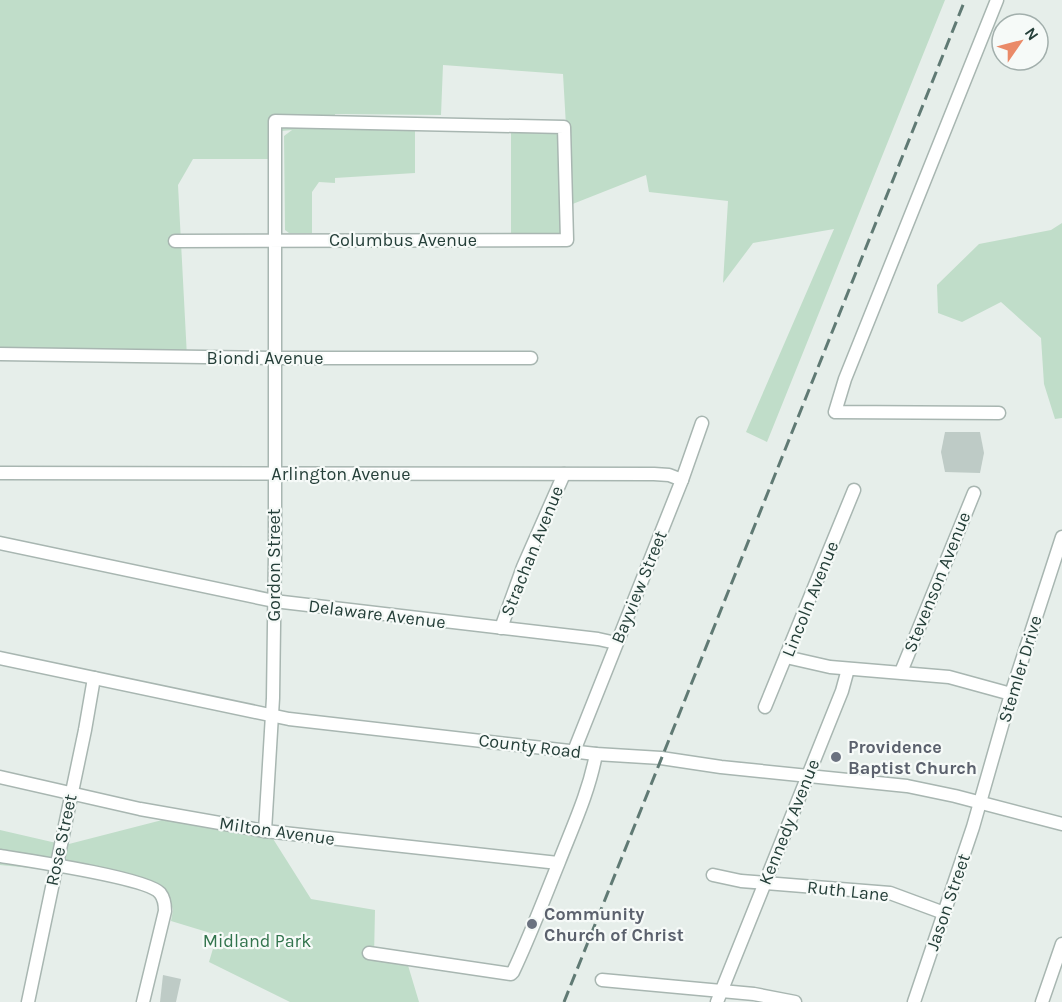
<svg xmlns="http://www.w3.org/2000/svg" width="1062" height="1002" viewBox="0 0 1062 1002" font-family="Karla,sans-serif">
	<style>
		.green { fill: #c0ddc9 }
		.building { fill: #becbc6 }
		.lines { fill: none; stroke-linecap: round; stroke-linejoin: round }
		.minor-casing { stroke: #a8b6b1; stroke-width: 15 }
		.minor { stroke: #fff; stroke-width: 12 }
		.rail { stroke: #607a74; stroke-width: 3; stroke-dasharray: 12 6; stroke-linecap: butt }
		.worship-dot { fill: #6b7280; stroke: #f6faf8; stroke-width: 2 }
		.labels { text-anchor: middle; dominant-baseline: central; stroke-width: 4.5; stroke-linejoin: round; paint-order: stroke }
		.street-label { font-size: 18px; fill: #253f39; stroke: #f6faf8 }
		.worship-label { font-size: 18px; font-weight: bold; fill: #5b616d; stroke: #f6faf8; text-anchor: start }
		.park-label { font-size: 18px; fill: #32744d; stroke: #f6faf8 }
	</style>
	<rect width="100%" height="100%" fill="#e6eeea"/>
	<g class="green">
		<path d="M 0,0 L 945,0 L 767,442 L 746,432 L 834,229 L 753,243 L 723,283 L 728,201 L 649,192 L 646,175 L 565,207 L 564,244 L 511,243 L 511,129 L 566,126 L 563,74 L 443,65 L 441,115 L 335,114 L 335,124 L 415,122 L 415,173 L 335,178 L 335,183 L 319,182 L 312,192 L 312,233 L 289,233 L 285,230 L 284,136 L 292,130 L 270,132 L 270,159 L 193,159 L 178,185 L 187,357 L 0,355 Z"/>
		<path d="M 1062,223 L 1062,418 L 1055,419 L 1044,384 L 1041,338 L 1001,302 L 962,322 L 938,313 L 937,285 L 979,244 L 1051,230 Z"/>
		<path d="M 170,818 L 270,834 L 311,899 L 375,910 L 374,957 L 407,962 L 419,1002 L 290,1002 L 209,962 L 217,935 L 171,921 L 173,910 L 167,891 L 164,897 C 113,876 55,870 0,865 L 0,830 L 65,845 Z"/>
	</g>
	<g class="building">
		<path d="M 945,432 L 980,432 L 984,453 L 980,473 L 945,472 L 941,452 Z"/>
		<path d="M 163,975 L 181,979 L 176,1002 L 160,1002 Z"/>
	</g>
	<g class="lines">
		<defs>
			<g id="minor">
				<path d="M 997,0 L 845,379 L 835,412 L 999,413"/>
				<path d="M 175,241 L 567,240 L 564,127 L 275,121 L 275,553 L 273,698 L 265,831"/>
				<path d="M 0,354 L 274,358 L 531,358"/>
				<path d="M 0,473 L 654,474 L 669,475 L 682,480"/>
				<path d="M 0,543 L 274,601 L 598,639 L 616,643"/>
				<path d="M 501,628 L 523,567 L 564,474"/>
				<path d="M 786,657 L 830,667 L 949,677 L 1011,694"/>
				<path d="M 0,658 L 289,719 L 596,754 L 661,758 L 721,767 L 907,786 L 955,796 L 1062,824"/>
				<path d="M 901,672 L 974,493"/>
				<path d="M 765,707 L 854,490"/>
				<path d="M 574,751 L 682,480 L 702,423"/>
				<path d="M 0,777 L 140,809 L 265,831 L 558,863"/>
				<path d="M 0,856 C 25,860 147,878 160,893 C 164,898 165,904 165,911 L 143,1002"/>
				<path d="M 713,875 L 741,881 L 890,893 L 944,913"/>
				<path d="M 369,953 L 511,974 L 513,972 C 530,936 544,899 559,862 C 573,826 589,792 596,754"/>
				<path d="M 602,980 L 754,994 L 795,1002"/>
				<path d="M 28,1002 L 85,730 L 94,678"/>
				<path d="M 717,1002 L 842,691 L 848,669"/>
				<path d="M 914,1002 L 973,827 L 1011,694 L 1062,537"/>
				<path d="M 1042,1002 L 1062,944"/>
			</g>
		</defs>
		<use href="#minor" class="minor-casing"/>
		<use href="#minor" class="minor"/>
		<path class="rail" d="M 564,1002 L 965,0"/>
	</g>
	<g class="worship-dot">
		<circle cx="836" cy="757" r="6"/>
		<circle cx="532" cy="924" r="6"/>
	</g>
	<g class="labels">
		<g class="street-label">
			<text x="403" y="240">Columbus Avenue</text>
			<text x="265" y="358">Biondi Avenue</text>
			<text x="341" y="474">Arlington Avenue</text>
			<text transform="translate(532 551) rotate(-68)">Strachan Avenue</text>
			<text transform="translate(274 565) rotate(-90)">Gordon Street</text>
			<text transform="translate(937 582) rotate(-68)">Stevenson Avenue</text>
			<text transform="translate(639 587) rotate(-68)">Bayview Street</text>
			<text transform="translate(810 599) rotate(-68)">Lincoln Avenue</text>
			<text transform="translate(377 614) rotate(7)">Delaware Avenue</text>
			<text transform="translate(1020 669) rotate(-73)">Stemler Drive</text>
			<text transform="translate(530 746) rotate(7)">County Road</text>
			<text transform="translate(789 822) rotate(-68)">Kennedy Avenue</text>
			<text transform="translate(277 831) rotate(8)">Milton Avenue</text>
			<text transform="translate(61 840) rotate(-78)">Rose Street</text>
			<text transform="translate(848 891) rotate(6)">Ruth Lane</text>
			<text transform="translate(948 902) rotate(-71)">Jason Street</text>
		</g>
		<g class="worship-label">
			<text x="848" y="747">Providence<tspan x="848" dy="21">Baptist Church</tspan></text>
			<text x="544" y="914">Community<tspan x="544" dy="21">Church of Christ</tspan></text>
		</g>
		<g class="park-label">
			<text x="257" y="941">Midland Park</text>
		</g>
	</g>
	<g transform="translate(1020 42) rotate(55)"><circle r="28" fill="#f6faf8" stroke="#a2afac" stroke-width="1.5"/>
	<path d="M0-4.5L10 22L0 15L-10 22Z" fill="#ea8a68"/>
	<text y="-9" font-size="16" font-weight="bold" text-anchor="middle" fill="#253f39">N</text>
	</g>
</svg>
